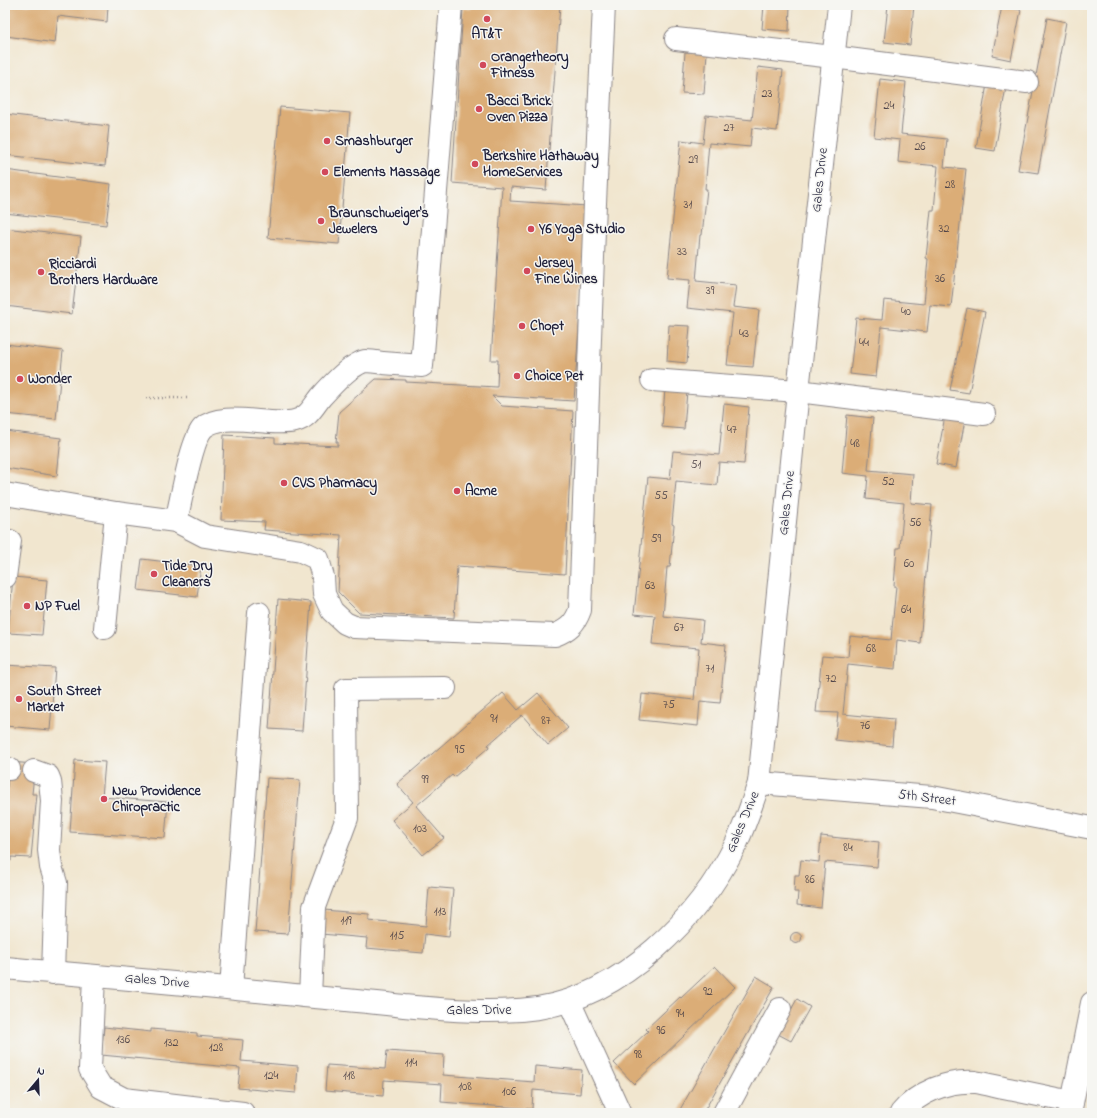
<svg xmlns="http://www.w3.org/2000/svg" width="1097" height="1118" viewBox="0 0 1097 1118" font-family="'Indie Flower',sans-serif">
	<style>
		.building { fill: #dbad77 }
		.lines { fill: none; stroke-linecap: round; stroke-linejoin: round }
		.minor-casing { stroke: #8a8485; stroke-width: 24 }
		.path { stroke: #8a8485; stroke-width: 2.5; stroke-dasharray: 1 3; stroke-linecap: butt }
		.minor { stroke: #fff; stroke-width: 22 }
		.poi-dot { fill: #d1495b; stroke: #f6f6f2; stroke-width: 1.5 }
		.labels { text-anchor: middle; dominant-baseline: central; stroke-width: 3; stroke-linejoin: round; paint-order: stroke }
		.number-label { font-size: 12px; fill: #50454a }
		.poi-label { font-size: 14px; font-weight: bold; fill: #22223b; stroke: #f6f6f2; text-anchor: start }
		.street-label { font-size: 14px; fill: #22223b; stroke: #f6f6f2 }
	</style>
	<rect width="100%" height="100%" fill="#f6f6f2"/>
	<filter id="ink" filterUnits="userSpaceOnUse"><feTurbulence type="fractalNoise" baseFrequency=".025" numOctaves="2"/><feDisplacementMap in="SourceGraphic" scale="8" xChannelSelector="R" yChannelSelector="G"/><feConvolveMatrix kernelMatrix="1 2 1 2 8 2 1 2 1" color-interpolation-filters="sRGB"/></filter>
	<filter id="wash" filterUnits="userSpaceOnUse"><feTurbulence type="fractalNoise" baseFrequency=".012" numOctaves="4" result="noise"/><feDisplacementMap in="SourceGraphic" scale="16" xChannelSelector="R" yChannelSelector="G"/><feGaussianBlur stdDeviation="0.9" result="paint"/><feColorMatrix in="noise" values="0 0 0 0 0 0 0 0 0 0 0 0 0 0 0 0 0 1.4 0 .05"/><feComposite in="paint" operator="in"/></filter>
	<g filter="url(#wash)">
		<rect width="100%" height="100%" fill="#f1e6cf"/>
		<g id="blocks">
			<g class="building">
				<path d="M 8,5 L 108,5 L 107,22 L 58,16 L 55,43 L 6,36 Z"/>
				<path d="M 471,5 L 560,5 L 546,190 L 511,187 L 510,201 L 587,206 L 574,401 L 492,396 L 502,406 L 573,411 L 565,574 L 457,566 L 454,618 L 359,613 L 338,592 L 341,535 L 264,530 L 265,522 L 221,520 L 224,435 L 275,438 L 275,443 L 338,446 L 338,442 L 336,442 L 339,412 L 376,379 L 406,380 L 406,382 L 497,387 L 498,360 L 491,360 L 502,187 L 452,183 L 463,8 L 471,9 Z"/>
				<path d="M 764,5 L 790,5 L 789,31 L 762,29 Z"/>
				<path d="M 888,5 L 914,5 L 910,45 L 884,42 Z"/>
				<path d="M 1002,6 L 1021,10 L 1011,60 L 992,56 Z"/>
				<path d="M 1047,18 L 1066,22 L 1038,173 L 1018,170 Z"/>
				<path d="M 685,52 L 707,53 L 704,94 L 682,93 Z"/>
				<path d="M 758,67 L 783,70 L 777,131 L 752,128 L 750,147 L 709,143 L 705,189 L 707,189 L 702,235 L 700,235 L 696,281 L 736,285 L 733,307 L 759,310 L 753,367 L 727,365 L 733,313 L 687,308 L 690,280 L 667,278 L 681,140 L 703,143 L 706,115 L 752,120 Z"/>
				<path d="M 880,79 L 906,82 L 901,134 L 947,139 L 944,167 L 966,169 L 951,307 L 930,305 L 927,332 L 881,327 L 876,377 L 850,374 L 856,318 L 882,320 L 884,300 L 924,304 L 928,259 L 926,258 L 931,210 L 934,210 L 938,166 L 898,162 L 900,140 L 874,137 Z"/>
				<path d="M 987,84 L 1006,87 L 995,151 L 976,148 Z"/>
				<path d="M 280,107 L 350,113 L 339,244 L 268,238 Z"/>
				<path d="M 5,114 L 109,126 L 105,166 L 5,155 Z"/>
				<path d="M 5,170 L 111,184 L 106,225 L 5,213 Z"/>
				<path d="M 5,228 L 81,237 L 72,314 L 5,306 Z"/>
				<path d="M 967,308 L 985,312 L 969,393 L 950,390 Z"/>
				<path d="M 669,325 L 690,326 L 687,363 L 667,361 Z"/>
				<path d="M 5,344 L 63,351 L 56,419 L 5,414 Z"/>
				<path d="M 665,389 L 687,391 L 684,429 L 662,427 Z"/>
				<path d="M 724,404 L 749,407 L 744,464 L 719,462 L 717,485 L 676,481 L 672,524 L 674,525 L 670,567 L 667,567 L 663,616 L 703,620 L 701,642 L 726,645 L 720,703 L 700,701 L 698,726 L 639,720 L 642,694 L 694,700 L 699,648 L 652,644 L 655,616 L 634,614 L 648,477 L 670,479 L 673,451 L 719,455 Z"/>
				<path d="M 847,415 L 873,418 L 868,470 L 913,474 L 911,503 L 932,505 L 920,643 L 897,640 L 895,669 L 848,664 L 843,714 L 894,719 L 892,746 L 835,740 L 838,713 L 816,712 L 822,655 L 848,657 L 850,636 L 891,640 L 896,586 L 894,586 L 897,548 L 900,548 L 904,503 L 866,499 L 868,476 L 842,473 Z"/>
				<path d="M 945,416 L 965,420 L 956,468 L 936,464 Z"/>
				<path d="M 5,431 L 61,438 L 57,476 L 5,468 Z"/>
				<path d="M 142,559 L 201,566 L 197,597 L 138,590 Z"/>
				<path d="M 13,577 L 47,580 L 42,635 L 8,633 Z"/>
				<path d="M 278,599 L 311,602 L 302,731 L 269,729 Z"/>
				<path d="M 5,665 L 55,668 L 50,730 L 5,726 Z"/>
				<path d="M 503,693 L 518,710 L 538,693 L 568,728 L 548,745 L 522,715 L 488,745 L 489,747 L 454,777 L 452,775 L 416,806 L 444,838 L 423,855 L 392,820 L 413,802 L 397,784 Z"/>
				<path d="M 75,760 L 105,762 L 102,797 L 168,802 L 165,838 L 70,832 Z"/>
				<path d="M 9,762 L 35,764 L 32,794 L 37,794 L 31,858 L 11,857 L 11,861 L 5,861 L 5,787 L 7,787 Z"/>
				<path d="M 267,778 L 300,780 L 288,934 L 255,932 Z"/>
				<path d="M 821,836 L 879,842 L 877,867 L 825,862 L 821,908 L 797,905 L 798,892 L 794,892 L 795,875 L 799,875 L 801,860 L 819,862 Z"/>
				<path d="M 429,887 L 453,889 L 449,937 L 425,934 L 423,953 L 366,948 L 367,938 L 321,934 L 324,910 L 369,914 L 369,920 L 426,926 Z"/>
				<circle cx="796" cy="938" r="5.5"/>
				<path d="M 715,966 L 735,987 L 634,1084 L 614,1063 L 648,1031 L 646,1029 L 680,997 L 681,998 Z"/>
				<path d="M 756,976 L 774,987 L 703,1113 L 678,1113 Z"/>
				<path d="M 797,999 L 810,1007 L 791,1041 L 778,1034 Z"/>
				<path d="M 104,1027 L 151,1032 L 151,1029 L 197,1033 L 197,1036 L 243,1040 L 241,1061 L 298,1066 L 296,1093 L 238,1088 L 240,1068 L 101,1055 Z"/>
				<path d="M 387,1051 L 444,1055 L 443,1075 L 534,1082 L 535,1066 L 582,1070 L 580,1094 L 533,1090 L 532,1109 L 441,1102 L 442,1084 L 384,1080 L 383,1096 L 325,1091 L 327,1065 L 385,1069 Z"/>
			</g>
		</g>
	</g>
	<g filter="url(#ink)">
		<use href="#blocks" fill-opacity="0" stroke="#8a8485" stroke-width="1"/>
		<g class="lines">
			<defs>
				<g id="minor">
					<path d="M 676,39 L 833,57 L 1027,82"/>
					<path d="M 652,380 L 798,391 L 984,414"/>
					<path d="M 5,494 L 116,513 L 176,521 C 181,502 191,440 203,428 C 221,410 270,427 295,421 C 308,418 313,407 321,397 C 330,387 340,376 351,368 C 355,366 360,362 365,361 C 370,361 377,362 383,363 C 396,364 409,365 422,366 L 451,5"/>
					<path d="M 176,521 L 205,536 L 301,551 L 318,559 L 323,577 L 324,594 L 332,611 L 345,623 L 354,627 L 555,635 C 568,630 575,624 580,610 L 595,203 L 604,5"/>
					<path d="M 5,540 L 10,541 L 5,577"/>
					<path d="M 105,628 L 116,513"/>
					<path d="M 5,769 L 9,769"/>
					<path d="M 34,771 L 48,776 L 50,781 L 52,801 L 49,850 L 51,867 L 56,883 L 53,973"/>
					<path d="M 759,783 L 932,797 L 1092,828"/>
					<path d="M 5,968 C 105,977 204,985 304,996 C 337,999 371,1002 404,1006 C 448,1010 494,1014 538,1008 C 623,995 699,918 736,844 C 745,825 752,804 759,783 L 798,391 L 839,5"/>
					<path d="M 94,976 L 90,1069 L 101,1087 L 124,1099 L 243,1113"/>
					<path d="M 231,988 L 259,613"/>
					<path d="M 310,996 L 314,907 L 347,818 L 346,689 L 445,688"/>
					<path d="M 569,1001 L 620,1113"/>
					<path d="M 724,1113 L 780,1009"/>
					<path d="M 901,1113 C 918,1092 948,1080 975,1082 C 988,1084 1001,1088 1014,1090 C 1033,1094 1053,1098 1072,1102"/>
					<path d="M 1070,1113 L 1092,1003"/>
				</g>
			</defs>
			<use href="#minor" class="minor-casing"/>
			<path class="path" d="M 146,398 L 188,398"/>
			<use href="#minor" class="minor"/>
		</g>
	</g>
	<g class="poi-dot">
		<circle cx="487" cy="19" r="4"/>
		<circle cx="483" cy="65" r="4"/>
		<circle cx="479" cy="109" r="4"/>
		<circle cx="327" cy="141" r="4"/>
		<circle cx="475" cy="164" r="4"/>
		<circle cx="325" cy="172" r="4"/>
		<circle cx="321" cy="221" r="4"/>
		<circle cx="531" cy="229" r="4"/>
		<circle cx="527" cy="271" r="4"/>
		<circle cx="41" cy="272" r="4"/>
		<circle cx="522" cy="326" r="4"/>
		<circle cx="517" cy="376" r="4"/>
		<circle cx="20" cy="379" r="4"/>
		<circle cx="284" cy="483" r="4"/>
		<circle cx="457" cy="491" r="4"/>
		<circle cx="154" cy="574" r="4"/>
		<circle cx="27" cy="606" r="4"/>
		<circle cx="19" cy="699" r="4"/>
		<circle cx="104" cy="799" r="4"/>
	</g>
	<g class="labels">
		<g class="number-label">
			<text x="767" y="94">23</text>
			<text x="889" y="106">24</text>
			<text x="729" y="128">27</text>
			<text x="920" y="147">26</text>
			<text x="693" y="160">29</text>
			<text x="950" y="185">28</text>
			<text x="688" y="205">31</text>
			<text x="944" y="229">32</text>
			<text x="682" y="252">33</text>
			<text x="940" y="279">36</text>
			<text x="710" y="291">39</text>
			<text x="906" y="312">40</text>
			<text x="744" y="334">43</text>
			<text x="864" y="343">44</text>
			<text x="732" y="430">47</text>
			<text x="855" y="444">48</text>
			<text x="696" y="465">51</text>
			<text x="888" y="482">52</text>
			<text x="661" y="496">55</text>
			<text x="915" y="523">56</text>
			<text x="656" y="539">59</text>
			<text x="909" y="564">60</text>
			<text x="650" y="586">63</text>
			<text x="906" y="610">64</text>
			<text x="679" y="628">67</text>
			<text x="871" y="649">68</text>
			<text x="710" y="669">71</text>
			<text x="831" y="679">72</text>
			<text x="669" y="705">75</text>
			<text x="494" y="719">91</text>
			<text x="546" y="721">87</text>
			<text x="865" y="726">76</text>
			<text x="460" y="750">95</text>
			<text x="425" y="780">99</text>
			<text x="420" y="829">103</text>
			<text x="848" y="848">84</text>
			<text x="810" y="880">86</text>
			<text x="440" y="912">113</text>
			<text x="346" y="921">119</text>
			<text x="397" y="936">115</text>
			<text x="708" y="992">92</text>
			<text x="680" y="1014">94</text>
			<text x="661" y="1031">96</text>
			<text x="123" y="1040">136</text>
			<text x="171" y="1043">132</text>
			<text x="216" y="1048">128</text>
			<text x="638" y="1055">98</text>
			<text x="411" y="1063">114</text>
			<text x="271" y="1076">124</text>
			<text x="349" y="1076">118</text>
			<text x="465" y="1087">108</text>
			<text x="509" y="1092">106</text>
		</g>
		<g class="poi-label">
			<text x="487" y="34" text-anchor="middle">AT&amp;T</text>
			<text x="491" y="57">Orangetheory<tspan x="491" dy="16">Fitness</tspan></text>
			<text x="487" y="101">Bacci Brick<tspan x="487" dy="16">Oven Pizza</tspan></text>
			<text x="335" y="141">Smashburger</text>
			<text x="483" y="156">Berkshire Hathaway<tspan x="483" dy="16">HomeServices</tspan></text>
			<text x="333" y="172">Elements Massage</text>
			<text x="329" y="213">Braunschweiger's<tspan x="329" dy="16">Jewelers</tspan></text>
			<text x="539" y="229">Y6 Yoga Studio</text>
			<text x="535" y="263">Jersey<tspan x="535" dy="16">Fine Wines</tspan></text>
			<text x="49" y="264">Ricciardi<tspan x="49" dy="16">Brothers Hardware</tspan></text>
			<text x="530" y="326">Chopt</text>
			<text x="525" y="376">Choice Pet</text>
			<text x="28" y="379">Wonder</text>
			<text x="292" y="483">CVS Pharmacy</text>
			<text x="465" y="491">Acme</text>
			<text x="162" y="566">Tide Dry<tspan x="162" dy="16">Cleaners</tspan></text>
			<text x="35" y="606">NP Fuel</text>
			<text x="27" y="691">South Street<tspan x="27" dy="16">Market</tspan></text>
			<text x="112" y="791">New Providence<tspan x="112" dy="16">Chiropractic</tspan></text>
		</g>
		<g class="street-label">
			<text transform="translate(820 180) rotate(-84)">Gales Drive</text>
			<text transform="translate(787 503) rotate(-84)">Gales Drive</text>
			<text transform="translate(927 798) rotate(7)">5th Street</text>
			<text transform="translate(743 822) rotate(-67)">Gales Drive</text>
			<text transform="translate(157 981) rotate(5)">Gales Drive</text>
			<text x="479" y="1010">Gales Drive</text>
		</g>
	</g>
	<rect width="1097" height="1118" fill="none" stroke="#f6f6f2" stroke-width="20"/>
	<g transform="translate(38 1080) rotate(19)" stroke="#f6f6f2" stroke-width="3" paint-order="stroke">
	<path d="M0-3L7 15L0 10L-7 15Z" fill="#22223b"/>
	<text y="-6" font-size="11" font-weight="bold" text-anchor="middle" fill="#22223b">N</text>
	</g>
</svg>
